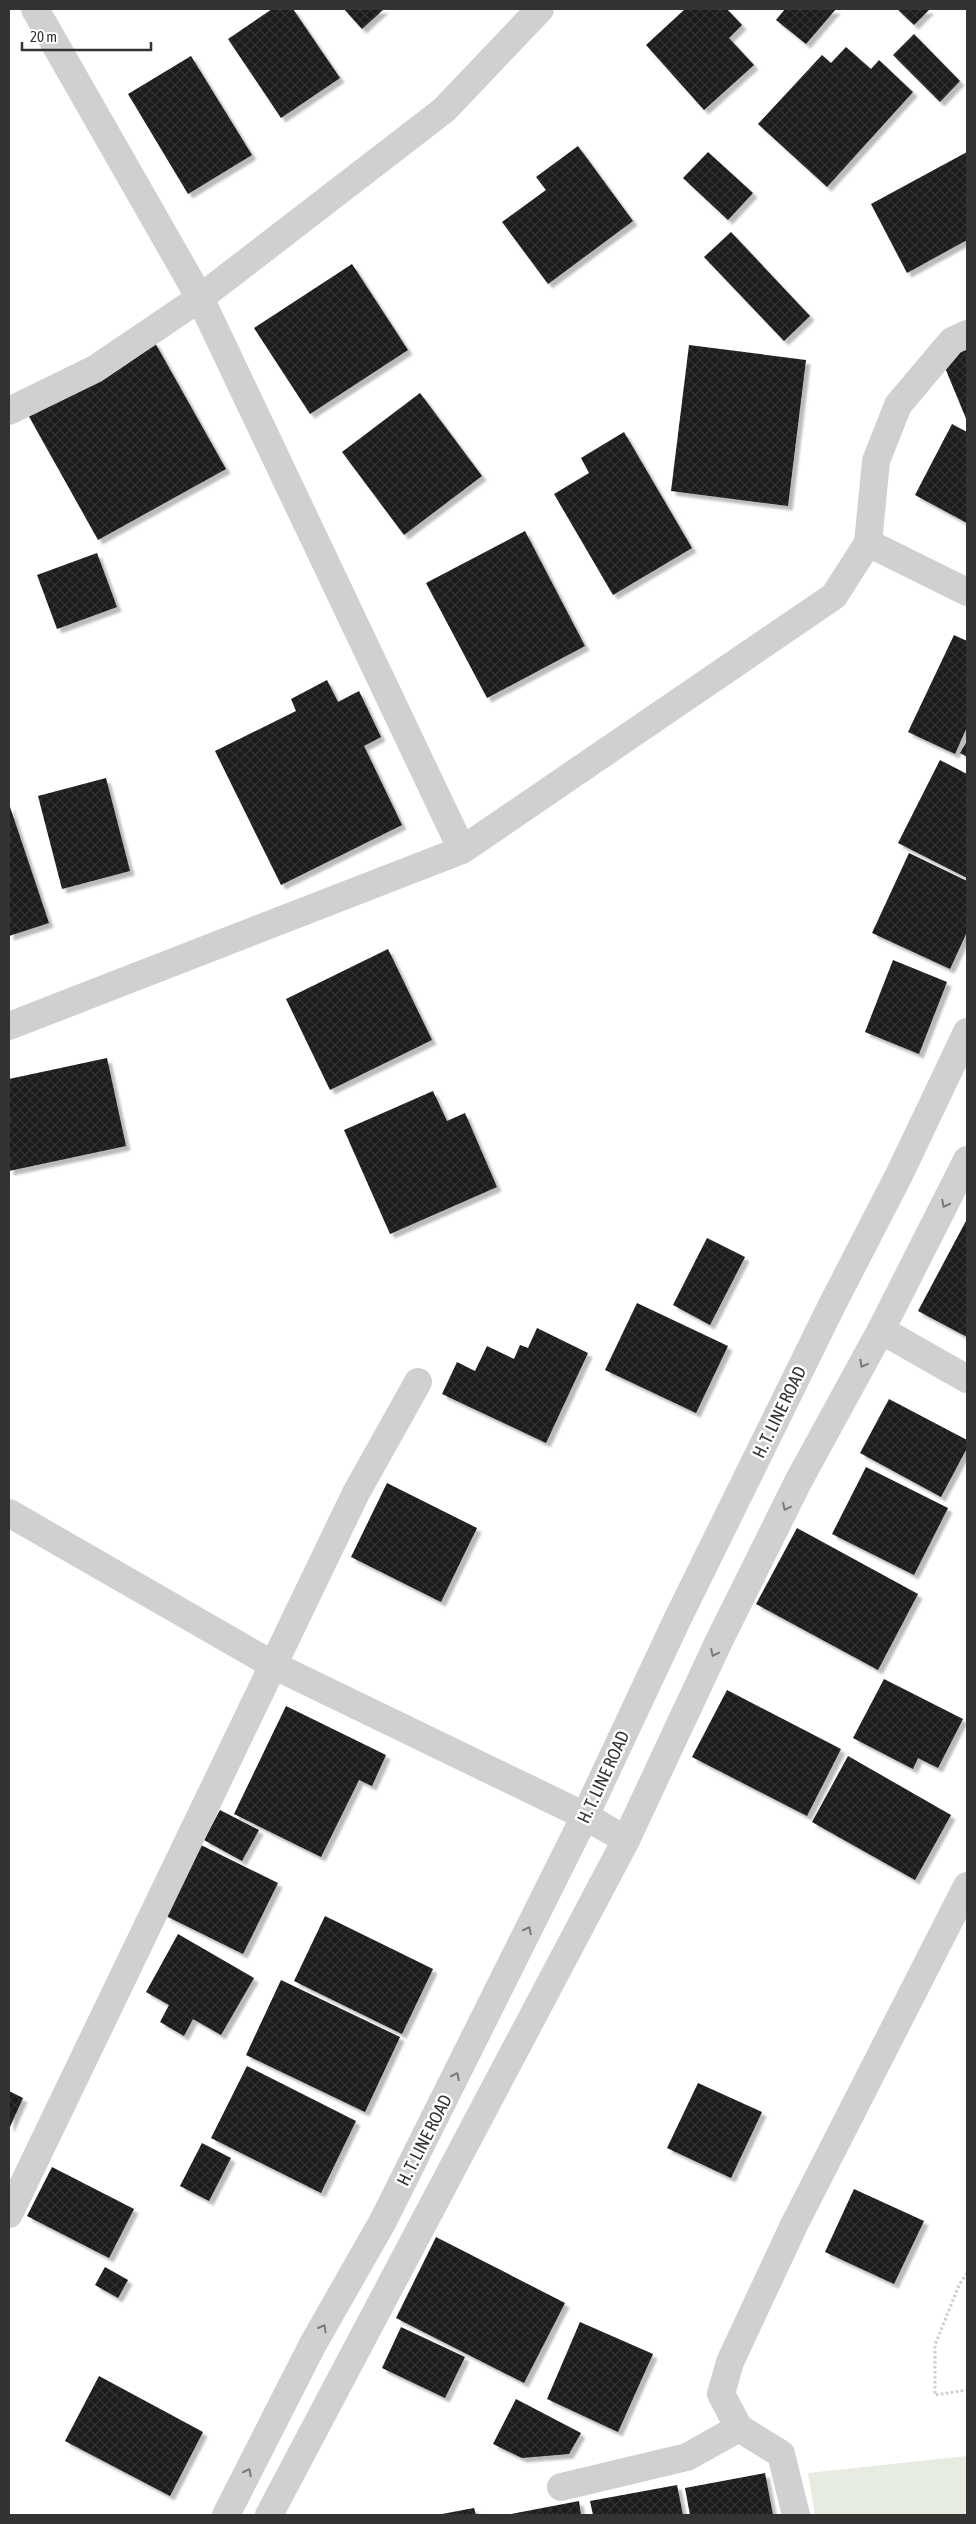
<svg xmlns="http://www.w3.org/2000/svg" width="976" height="2524" viewBox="0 0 976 2524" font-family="'Asap Condensed',sans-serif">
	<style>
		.park { fill: #e6ecdf }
		.building { fill: url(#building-cross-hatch); filter: url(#shadow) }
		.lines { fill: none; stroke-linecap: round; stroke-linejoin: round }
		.path { stroke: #cdcdcd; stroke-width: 3; stroke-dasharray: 2.5 2.5; stroke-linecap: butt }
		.minor { stroke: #d0d0d0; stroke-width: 28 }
		.tertiary { stroke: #d0d0d0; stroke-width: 28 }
		.oneway { stroke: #7a7a7a }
		.labels { text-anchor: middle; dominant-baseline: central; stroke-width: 5; stroke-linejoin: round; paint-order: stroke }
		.street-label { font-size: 18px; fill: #333; stroke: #fff }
	</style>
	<defs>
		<pattern id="building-cross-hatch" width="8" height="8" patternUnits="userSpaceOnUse" patternTransform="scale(1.25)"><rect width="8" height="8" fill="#1a1a1a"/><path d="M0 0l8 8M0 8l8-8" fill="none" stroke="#333"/></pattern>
		<filter id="shadow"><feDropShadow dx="4.5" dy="4.5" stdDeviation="1" flood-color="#0004"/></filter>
	</defs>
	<rect width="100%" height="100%" fill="#fff"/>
	<path class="park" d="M 967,2456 L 967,2515 L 815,2515 L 808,2473 Z"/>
	<g class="building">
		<path d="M 272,9 L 293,9 L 340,78 L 281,118 L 228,39 Z"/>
		<path d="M 344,9 L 384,9 L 362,29 Z"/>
		<path d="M 685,9 L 727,9 L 742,25 L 729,38 L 754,65 L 704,110 L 646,45 Z"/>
		<path d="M 785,9 L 836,9 L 806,44 L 776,20 Z"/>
		<path d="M 897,9 L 930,9 L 914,25 Z"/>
		<path d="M 914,34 L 960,81 L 940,102 L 893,55 Z"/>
		<path d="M 846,47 L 871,69 L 879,60 L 913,92 L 827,187 L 758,124 L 822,55 L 831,63 Z"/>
		<path d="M 191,56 L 252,155 L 188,194 L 128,94 Z"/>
		<path d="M 578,146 L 633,221 L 548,284 L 502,222 L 546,190 L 536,177 Z"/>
		<path d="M 708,152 L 753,193 L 728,220 L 683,178 Z"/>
		<path d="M 967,152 L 967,240 L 907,273 L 871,204 Z"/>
		<path d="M 731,232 L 810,316 L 784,341 L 704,257 Z"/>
		<path d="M 352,264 L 408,350 L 310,414 L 254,328 Z"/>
		<path d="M 154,341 L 226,469 L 98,540 L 27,413 Z"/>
		<path d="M 689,345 L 806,360 L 788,506 L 671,491 Z"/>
		<path d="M 967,347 L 967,421 L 941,358 Z"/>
		<path d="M 420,393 L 482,476 L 404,535 L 342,452 Z"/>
		<path d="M 952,424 L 967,432 L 967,523 L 915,495 Z"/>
		<path d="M 624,432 L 692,548 L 613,595 L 554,494 L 589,473 L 581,458 Z"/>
		<path d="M 525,531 L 585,646 L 487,698 L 426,583 Z"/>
		<path d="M 97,553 L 117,607 L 57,629 L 37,575 Z"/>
		<path d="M 954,635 L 967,641 L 967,727 L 955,754 L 908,732 Z"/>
		<path d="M 327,680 L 338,702 L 359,691 L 381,737 L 364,746 L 402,825 L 281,885 L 215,751 L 296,711 L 291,699 Z"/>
		<path d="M 967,741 L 967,757 L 960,753 Z"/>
		<path d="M 940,760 L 967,774 L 967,878 L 898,843 Z"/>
		<path d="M 106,778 L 130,871 L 62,889 L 38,796 Z"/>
		<path d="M 9,804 L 49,923 L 9,936 Z"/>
		<path d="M 909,853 L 967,881 L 967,932 L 950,969 L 872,933 Z"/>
		<path d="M 388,949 L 432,1040 L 330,1090 L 286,999 Z"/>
		<path d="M 893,960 L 947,982 L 919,1054 L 865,1032 Z"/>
		<path d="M 107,1058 L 126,1146 L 9,1171 L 9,1079 Z"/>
		<path d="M 433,1091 L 447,1121 L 465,1113 L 497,1187 L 390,1234 L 344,1130 Z"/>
		<path d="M 967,1219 L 967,1337 L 918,1311 Z"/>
		<path d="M 707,1238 L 745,1257 L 710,1325 L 673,1305 Z"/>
		<path d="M 637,1303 L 728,1346 L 696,1413 L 605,1370 Z"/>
		<path d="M 537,1328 L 588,1353 L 546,1443 L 442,1394 L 457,1362 L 475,1371 L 487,1346 L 514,1359 L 520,1345 L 528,1348 Z"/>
		<path d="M 889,1399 L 967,1440 L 967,1448 L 941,1497 L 860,1453 Z"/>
		<path d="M 866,1467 L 948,1508 L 914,1575 L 832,1534 Z"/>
		<path d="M 387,1483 L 477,1528 L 441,1602 L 351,1557 Z"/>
		<path d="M 797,1528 L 918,1594 L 878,1670 L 756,1604 Z"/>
		<path d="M 884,1679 L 963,1719 L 938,1768 L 918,1758 L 913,1769 L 853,1738 Z"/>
		<path d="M 727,1690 L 841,1749 L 807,1816 L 692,1757 Z"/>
		<path d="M 286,1706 L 386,1755 L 372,1786 L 359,1780 L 321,1857 L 234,1814 Z"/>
		<path d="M 848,1756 L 951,1815 L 915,1880 L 812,1822 Z"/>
		<path d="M 220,1810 L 259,1830 L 242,1861 L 204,1840 Z"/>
		<path d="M 201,1845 L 278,1883 L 243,1954 L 166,1916 Z"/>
		<path d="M 325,1916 L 433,1969 L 402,2034 L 294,1981 Z"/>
		<path d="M 178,1934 L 254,1978 L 221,2035 L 193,2019 L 184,2036 L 160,2022 L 169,2005 L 146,1992 Z"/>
		<path d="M 281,1980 L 400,2037 L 365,2112 L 246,2055 Z"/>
		<path d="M 247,2066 L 356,2121 L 321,2193 L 211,2138 Z"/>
		<path d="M 698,2083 L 762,2112 L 731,2178 L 667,2148 Z"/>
		<path d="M 9,2091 L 23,2098 L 9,2129 Z"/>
		<path d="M 202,2143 L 231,2158 L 209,2201 L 180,2186 Z"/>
		<path d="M 52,2167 L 134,2209 L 109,2258 L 27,2216 Z"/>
		<path d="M 854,2189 L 924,2221 L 894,2284 L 825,2252 Z"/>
		<path d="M 436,2237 L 565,2303 L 524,2383 L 396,2318 Z"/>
		<path d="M 105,2267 L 128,2280 L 118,2298 L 95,2285 Z"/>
		<path d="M 580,2322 L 653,2354 L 618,2432 L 547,2399 Z"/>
		<path d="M 401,2327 L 465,2357 L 445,2398 L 382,2368 Z"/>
		<path d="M 99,2376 L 203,2432 L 170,2496 L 65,2441 Z"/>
		<path d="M 516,2399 L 581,2433 L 569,2454 L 522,2458 L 493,2444 Z"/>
		<path d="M 765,2473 L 773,2515 L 690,2515 L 685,2488 Z"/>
		<path d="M 677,2485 L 683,2515 L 593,2515 L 590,2501 Z"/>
		<path d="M 579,2501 L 581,2515 L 511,2515 L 511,2514 Z"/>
		<path d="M 474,2508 L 476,2515 L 442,2515 L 442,2514 Z"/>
	</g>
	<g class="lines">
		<path class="path" d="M 967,2273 L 959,2285 L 935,2345 L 935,2395 L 967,2390"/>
		<g class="minor">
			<path d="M 35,9 L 200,298 L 462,850"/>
			<path d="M 9,411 L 95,369 L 200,298 L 444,110 L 540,9"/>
			<path d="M 868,543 L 967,592"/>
			<path d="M 9,1026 L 462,850 L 834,596 L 868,543 L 876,461 L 898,405 L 952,341 L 967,334"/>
			<path d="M 881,1330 L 967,1379"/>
			<path d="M 9,1513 L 273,1665 L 585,1816 L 626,1840"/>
			<path d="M 9,2214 L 356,1493 L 418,1382"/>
			<path d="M 561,2487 L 687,2457 L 739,2428"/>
			<path d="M 796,2515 L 781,2454 L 739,2428 L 721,2394 L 730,2362 L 794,2225 L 967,1886"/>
		</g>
		<g class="tertiary">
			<path d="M 226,2515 L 313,2344 L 383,2221 L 585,1816 L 678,1618 L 832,1305 L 899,1175 L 967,1032"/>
			<path d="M 269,2515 L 626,1840 L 719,1641 L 799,1480 L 881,1330 L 967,1160"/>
		</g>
	</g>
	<defs><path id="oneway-chevron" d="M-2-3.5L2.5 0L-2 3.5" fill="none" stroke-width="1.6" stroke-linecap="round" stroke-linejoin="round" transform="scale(1.25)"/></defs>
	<g class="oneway">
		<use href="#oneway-chevron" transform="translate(945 1204) rotate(117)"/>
		<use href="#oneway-chevron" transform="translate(863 1364) rotate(119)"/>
		<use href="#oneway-chevron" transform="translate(786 1507) rotate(116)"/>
		<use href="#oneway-chevron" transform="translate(714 1653) rotate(115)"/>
		<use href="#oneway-chevron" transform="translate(528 1930) rotate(-63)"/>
		<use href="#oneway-chevron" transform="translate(456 2076) rotate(-63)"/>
		<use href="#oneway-chevron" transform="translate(323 2328) rotate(-60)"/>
		<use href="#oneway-chevron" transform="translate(248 2472) rotate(-63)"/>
	</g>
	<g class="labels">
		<g class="street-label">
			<text transform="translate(779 1412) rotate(-64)">H. T. LINE ROAD</text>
			<text transform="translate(603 1777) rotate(-65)">H. T. LINE ROAD</text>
			<text transform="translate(424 2140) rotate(-63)">H. T. LINE ROAD</text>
		</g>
	</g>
	<rect width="976" height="2524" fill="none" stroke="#333333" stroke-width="20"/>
	<path d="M22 42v8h129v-8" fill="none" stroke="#333333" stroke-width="2.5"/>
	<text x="30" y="42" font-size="15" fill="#333333" stroke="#ffffff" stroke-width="4" paint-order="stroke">20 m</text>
</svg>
